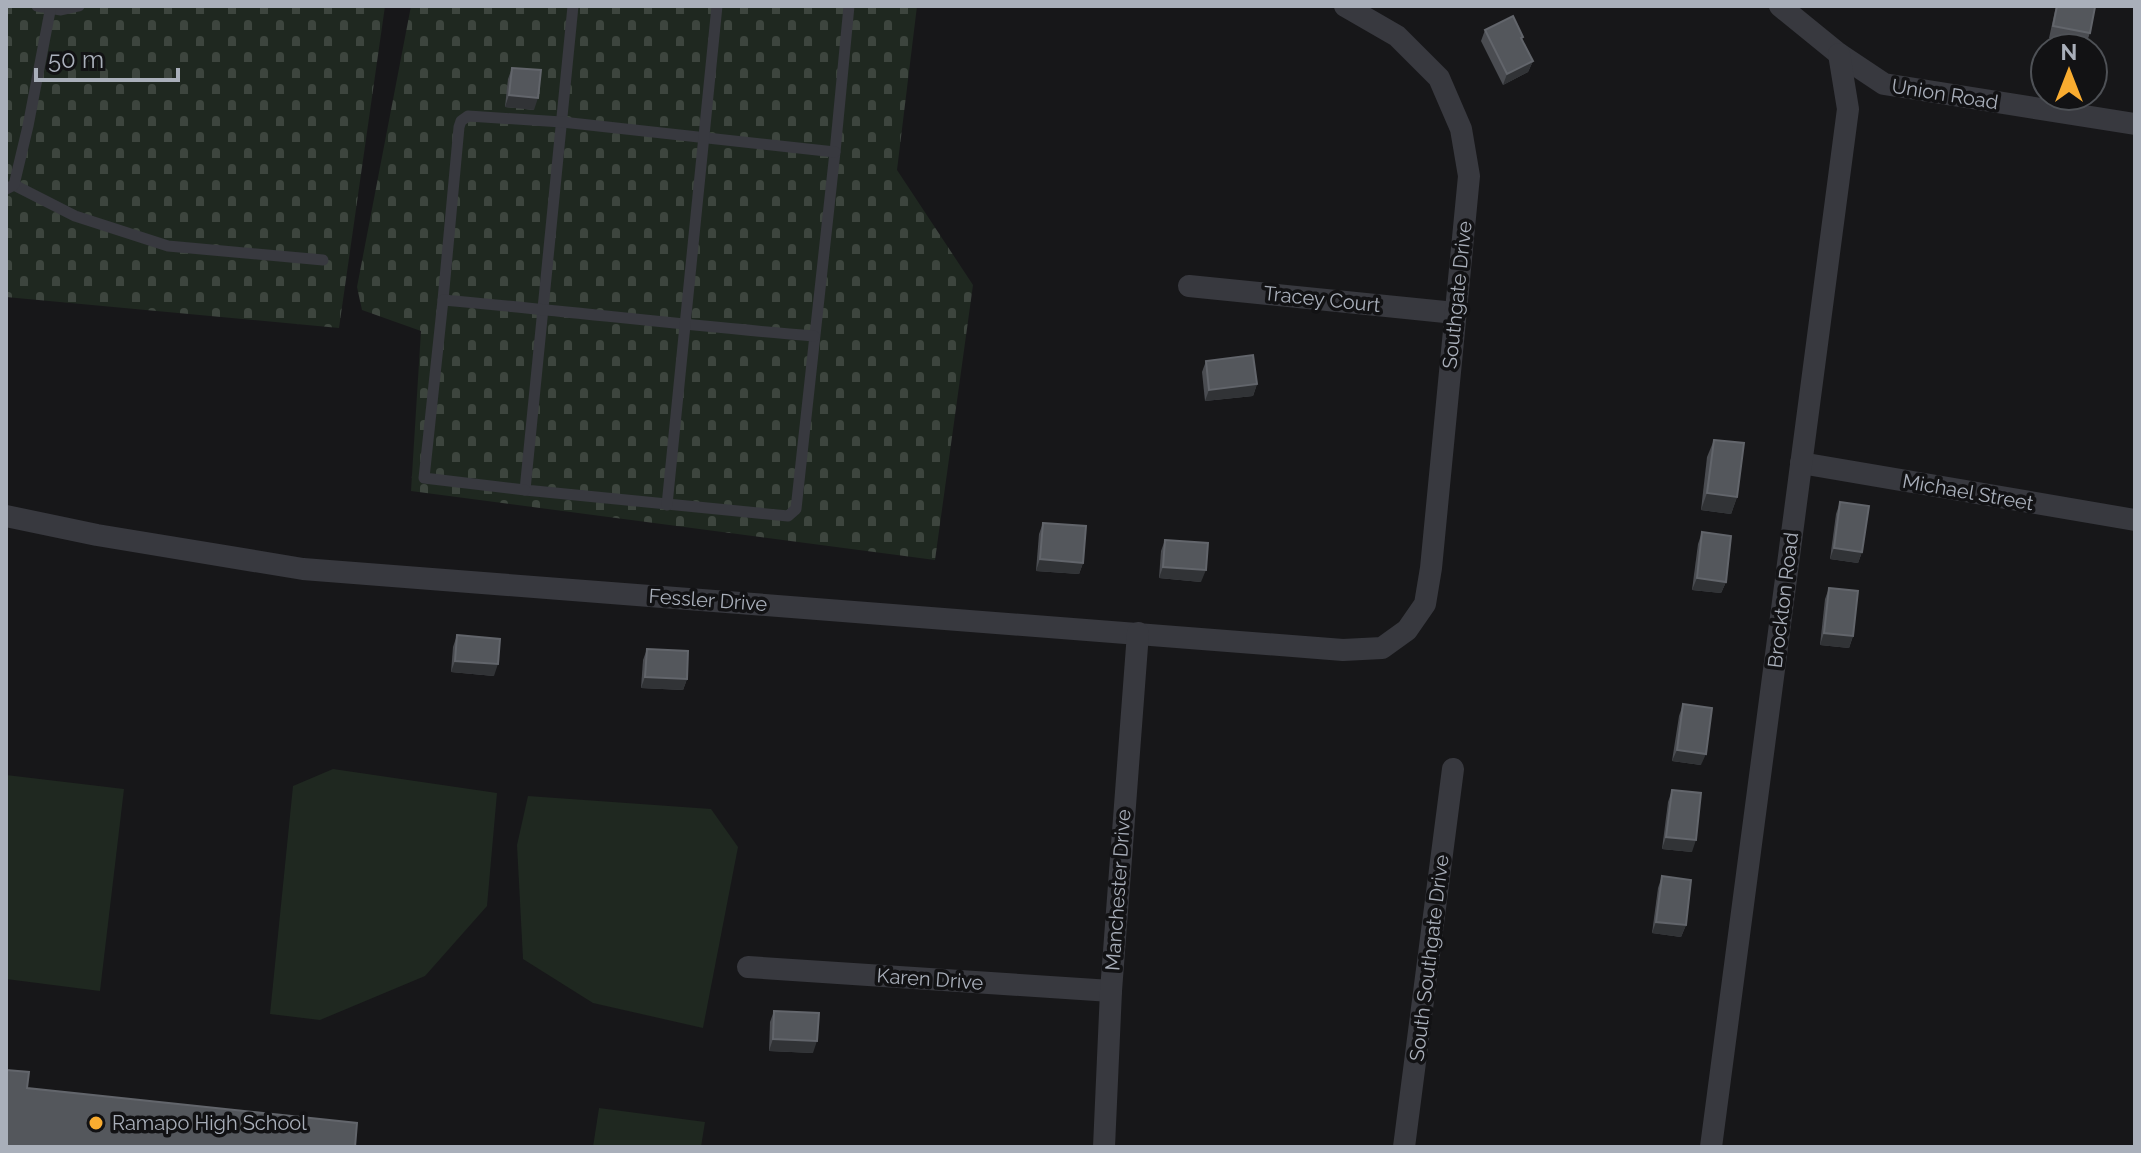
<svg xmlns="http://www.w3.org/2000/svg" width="2141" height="1153" viewBox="0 0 2141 1153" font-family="Raleway,sans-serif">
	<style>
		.green { fill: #1f2820 }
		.cemetery { fill: url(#cemetery-stones) }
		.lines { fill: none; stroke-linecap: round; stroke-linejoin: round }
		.lane { stroke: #38393f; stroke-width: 11 }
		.street { stroke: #38393f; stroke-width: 22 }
		.wall { fill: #4a4c51 }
		.shaded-wall { fill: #313336 }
		.building { fill: #54575c; stroke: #62656b; stroke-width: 2 }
		.poi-dot { fill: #f9ac30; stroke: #121214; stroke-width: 3 }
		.labels { text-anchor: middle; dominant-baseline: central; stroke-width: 7; stroke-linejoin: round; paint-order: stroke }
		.street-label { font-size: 20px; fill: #a9afba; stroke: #121214 }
		.poi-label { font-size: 20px; fill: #a9afba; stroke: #121214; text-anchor: start }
	</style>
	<defs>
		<pattern id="cemetery-stones" width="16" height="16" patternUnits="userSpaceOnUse" patternTransform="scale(2)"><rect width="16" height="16" fill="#1f2820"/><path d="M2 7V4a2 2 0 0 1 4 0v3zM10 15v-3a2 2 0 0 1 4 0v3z" fill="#3d453e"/></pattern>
	</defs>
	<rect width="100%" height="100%" fill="#171719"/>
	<g class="green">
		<path d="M 333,769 L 497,793 L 487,906 L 425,976 L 320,1020 L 270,1014 L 293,786 Z"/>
		<path d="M 6,775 L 124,789 L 100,991 L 6,979 Z"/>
		<path d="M 528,796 L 711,809 L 738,847 L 703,1028 L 593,1003 L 523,959 L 517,845 Z"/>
		<path d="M 599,1108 L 705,1122 L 701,1147 L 593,1147 Z"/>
	</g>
	<g class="cemetery">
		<path d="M 6,6 L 385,6 L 339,328 L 6,297 Z"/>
		<path d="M 411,6 L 917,6 L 897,170 L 973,285 L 935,560 L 411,491 L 421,331 L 362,310 L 357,287 Z"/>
	</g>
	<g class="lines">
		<g class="lane">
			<path d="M 37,6 L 61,10 L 79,6"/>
			<path d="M 573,6 L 525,490 L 788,516 L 796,509 L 835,152 L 849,6"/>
			<path d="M 14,185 L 75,216 L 168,246 L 323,260"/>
			<path d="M 6,189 L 14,185 L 28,126 L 51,6"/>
			<path d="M 443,300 L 459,127 L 461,121 L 468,116 L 562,122 L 835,152"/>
			<path d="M 525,490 L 424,478 L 443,300 C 567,311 690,326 814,336"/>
			<path d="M 667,505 L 717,6"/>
		</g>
		<g class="street">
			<path d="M 1780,6 L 1839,54 L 1884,84 L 2135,124"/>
			<path d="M 1189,286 L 1455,313"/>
			<path d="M 1801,463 L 2135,520"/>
			<path d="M 6,516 L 97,535 L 303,569 L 1343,650 L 1382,648 L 1407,630 L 1425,604 L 1431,568 L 1469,176 L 1461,129 L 1439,78 L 1397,36 L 1345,6"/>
			<path d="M 748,967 L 1111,991"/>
			<path d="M 1104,1147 L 1111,991 L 1138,633"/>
			<path d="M 1404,1147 L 1453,769"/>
			<path d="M 1711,1147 L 1848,109 L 1839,54"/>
		</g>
	</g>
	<g class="wall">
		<path d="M 2056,6 L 2089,6 L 2090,33 L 2086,44 L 2049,38 Z"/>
		<path d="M 1485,30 L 1523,37 L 1522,39 L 1533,61 L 1528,72 L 1503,85 L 1481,41 Z"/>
		<path d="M 512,68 L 534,110 L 505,107 L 508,79 Z"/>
		<path d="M 1206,361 L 1257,384 L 1253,396 L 1205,401 L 1202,372 Z"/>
		<path d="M 1714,440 L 1737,497 L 1731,514 L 1701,510 L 1707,457 Z"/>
		<path d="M 1840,502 L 1862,552 L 1858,563 L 1830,559 L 1836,514 Z"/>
		<path d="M 1043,523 L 1083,563 L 1079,574 L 1036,571 L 1039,534 Z"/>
		<path d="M 1702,532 L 1726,582 L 1721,593 L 1692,590 L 1698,544 Z"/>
		<path d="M 1165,540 L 1201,582 L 1159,578 L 1161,551 Z"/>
		<path d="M 1829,588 L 1853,636 L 1849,648 L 1820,645 L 1825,599 Z"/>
		<path d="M 457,635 L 494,676 L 451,672 L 453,647 Z"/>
		<path d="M 647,649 L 687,679 L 683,690 L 641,688 L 643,660 Z"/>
		<path d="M 1683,704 L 1701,765 L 1672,761 L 1679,716 Z"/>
		<path d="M 1672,790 L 1692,852 L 1662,849 L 1668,802 Z"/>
		<path d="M 1662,876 L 1686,925 L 1681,937 L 1652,933 L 1658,888 Z"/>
		<path d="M 774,1011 L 813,1053 L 769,1051 L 770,1022 Z"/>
	</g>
	<g class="shaded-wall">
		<path d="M 1533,61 L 1528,72 L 1503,85 L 1507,74 Z"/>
		<path d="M 509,95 L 538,98 L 534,110 L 505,107 Z"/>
		<path d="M 1257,384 L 1253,396 L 1205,401 L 1209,390 Z"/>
		<path d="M 1707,493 L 1737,497 L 1731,514 L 1701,510 Z"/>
		<path d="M 1834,548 L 1862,552 L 1858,563 L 1830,559 Z"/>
		<path d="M 1040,559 L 1083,563 L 1079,574 L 1036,571 Z"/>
		<path d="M 1163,567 L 1206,570 L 1201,582 L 1159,578 Z"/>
		<path d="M 1697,578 L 1726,582 L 1721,593 L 1692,590 Z"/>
		<path d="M 1824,633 L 1853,636 L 1849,648 L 1820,645 Z"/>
		<path d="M 455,661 L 498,664 L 494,676 L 451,672 Z"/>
		<path d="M 645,677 L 687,679 L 683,690 L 641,688 Z"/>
		<path d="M 1677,750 L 1706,754 L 1701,765 L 1672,761 Z"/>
		<path d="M 1666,837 L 1696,840 L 1692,852 L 1662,849 Z"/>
		<path d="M 1656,922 L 1686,925 L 1681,937 L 1652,933 Z"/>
		<path d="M 773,1039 L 817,1041 L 813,1053 L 769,1051 Z"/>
	</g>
	<g class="building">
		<path d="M 2057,6 L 2095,7 L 2090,33 L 2053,26 Z"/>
		<path d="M 1513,16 L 1523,37 L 1521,38 L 1533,61 L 1507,74 L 1485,30 Z"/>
		<path d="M 512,68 L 541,70 L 538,98 L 509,95 Z"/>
		<path d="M 1253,355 L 1257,384 L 1209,390 L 1206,361 Z"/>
		<path d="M 1714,440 L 1744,443 L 1737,497 L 1707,493 Z"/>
		<path d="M 1840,502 L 1869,506 L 1862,552 L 1834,548 Z"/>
		<path d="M 1043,523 L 1086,526 L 1083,563 L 1040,559 Z"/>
		<path d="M 1702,532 L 1731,536 L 1726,582 L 1697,578 Z"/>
		<path d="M 1165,540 L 1208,543 L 1206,570 L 1163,567 Z"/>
		<path d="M 1829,588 L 1858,591 L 1853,636 L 1824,633 Z"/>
		<path d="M 457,635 L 500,639 L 498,664 L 455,661 Z"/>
		<path d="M 647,649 L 688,651 L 687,679 L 645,677 Z"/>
		<path d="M 1683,704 L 1712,708 L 1706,754 L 1677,750 Z"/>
		<path d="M 1672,790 L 1701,793 L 1696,840 L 1666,837 Z"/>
		<path d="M 1662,876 L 1691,880 L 1686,925 L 1656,922 Z"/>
		<path d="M 774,1011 L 819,1013 L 817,1041 L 773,1039 Z"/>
		<path d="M 6,1070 L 29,1072 L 27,1088 L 357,1123 L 355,1147 L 6,1147 Z"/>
	</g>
	<circle class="poi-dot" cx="96" cy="1123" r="8"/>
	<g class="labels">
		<g class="street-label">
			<text transform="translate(1945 94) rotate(9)">Union Road</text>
			<text transform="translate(1457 295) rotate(-84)">Southgate Drive</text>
			<text transform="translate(1322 299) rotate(6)">Tracey Court</text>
			<text transform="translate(1968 492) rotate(10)">Michael Street</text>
			<text transform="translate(708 600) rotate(4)">Fessler Drive</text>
			<text transform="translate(1783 600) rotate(-83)">Brockton Road</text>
			<text transform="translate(1118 890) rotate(-86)">Manchester Drive</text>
			<text transform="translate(1429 958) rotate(-83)">South Southgate Drive</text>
			<text transform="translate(930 979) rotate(4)">Karen Drive</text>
		</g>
		<g class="poi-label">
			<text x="112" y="1123">Ramapo High School</text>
		</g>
	</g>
	<rect width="2141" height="1153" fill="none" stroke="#a9afba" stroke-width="16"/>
	<g transform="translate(2069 72)"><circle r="38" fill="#121214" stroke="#4e5156" stroke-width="2"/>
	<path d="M0-6L14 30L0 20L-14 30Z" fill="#f9ac30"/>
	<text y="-12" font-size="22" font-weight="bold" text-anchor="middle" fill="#a9afba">N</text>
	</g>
	<path d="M36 68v12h142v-12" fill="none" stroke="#a9afba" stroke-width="4"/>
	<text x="48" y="68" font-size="24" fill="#a9afba" stroke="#121214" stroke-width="6" paint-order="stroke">50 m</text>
</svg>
